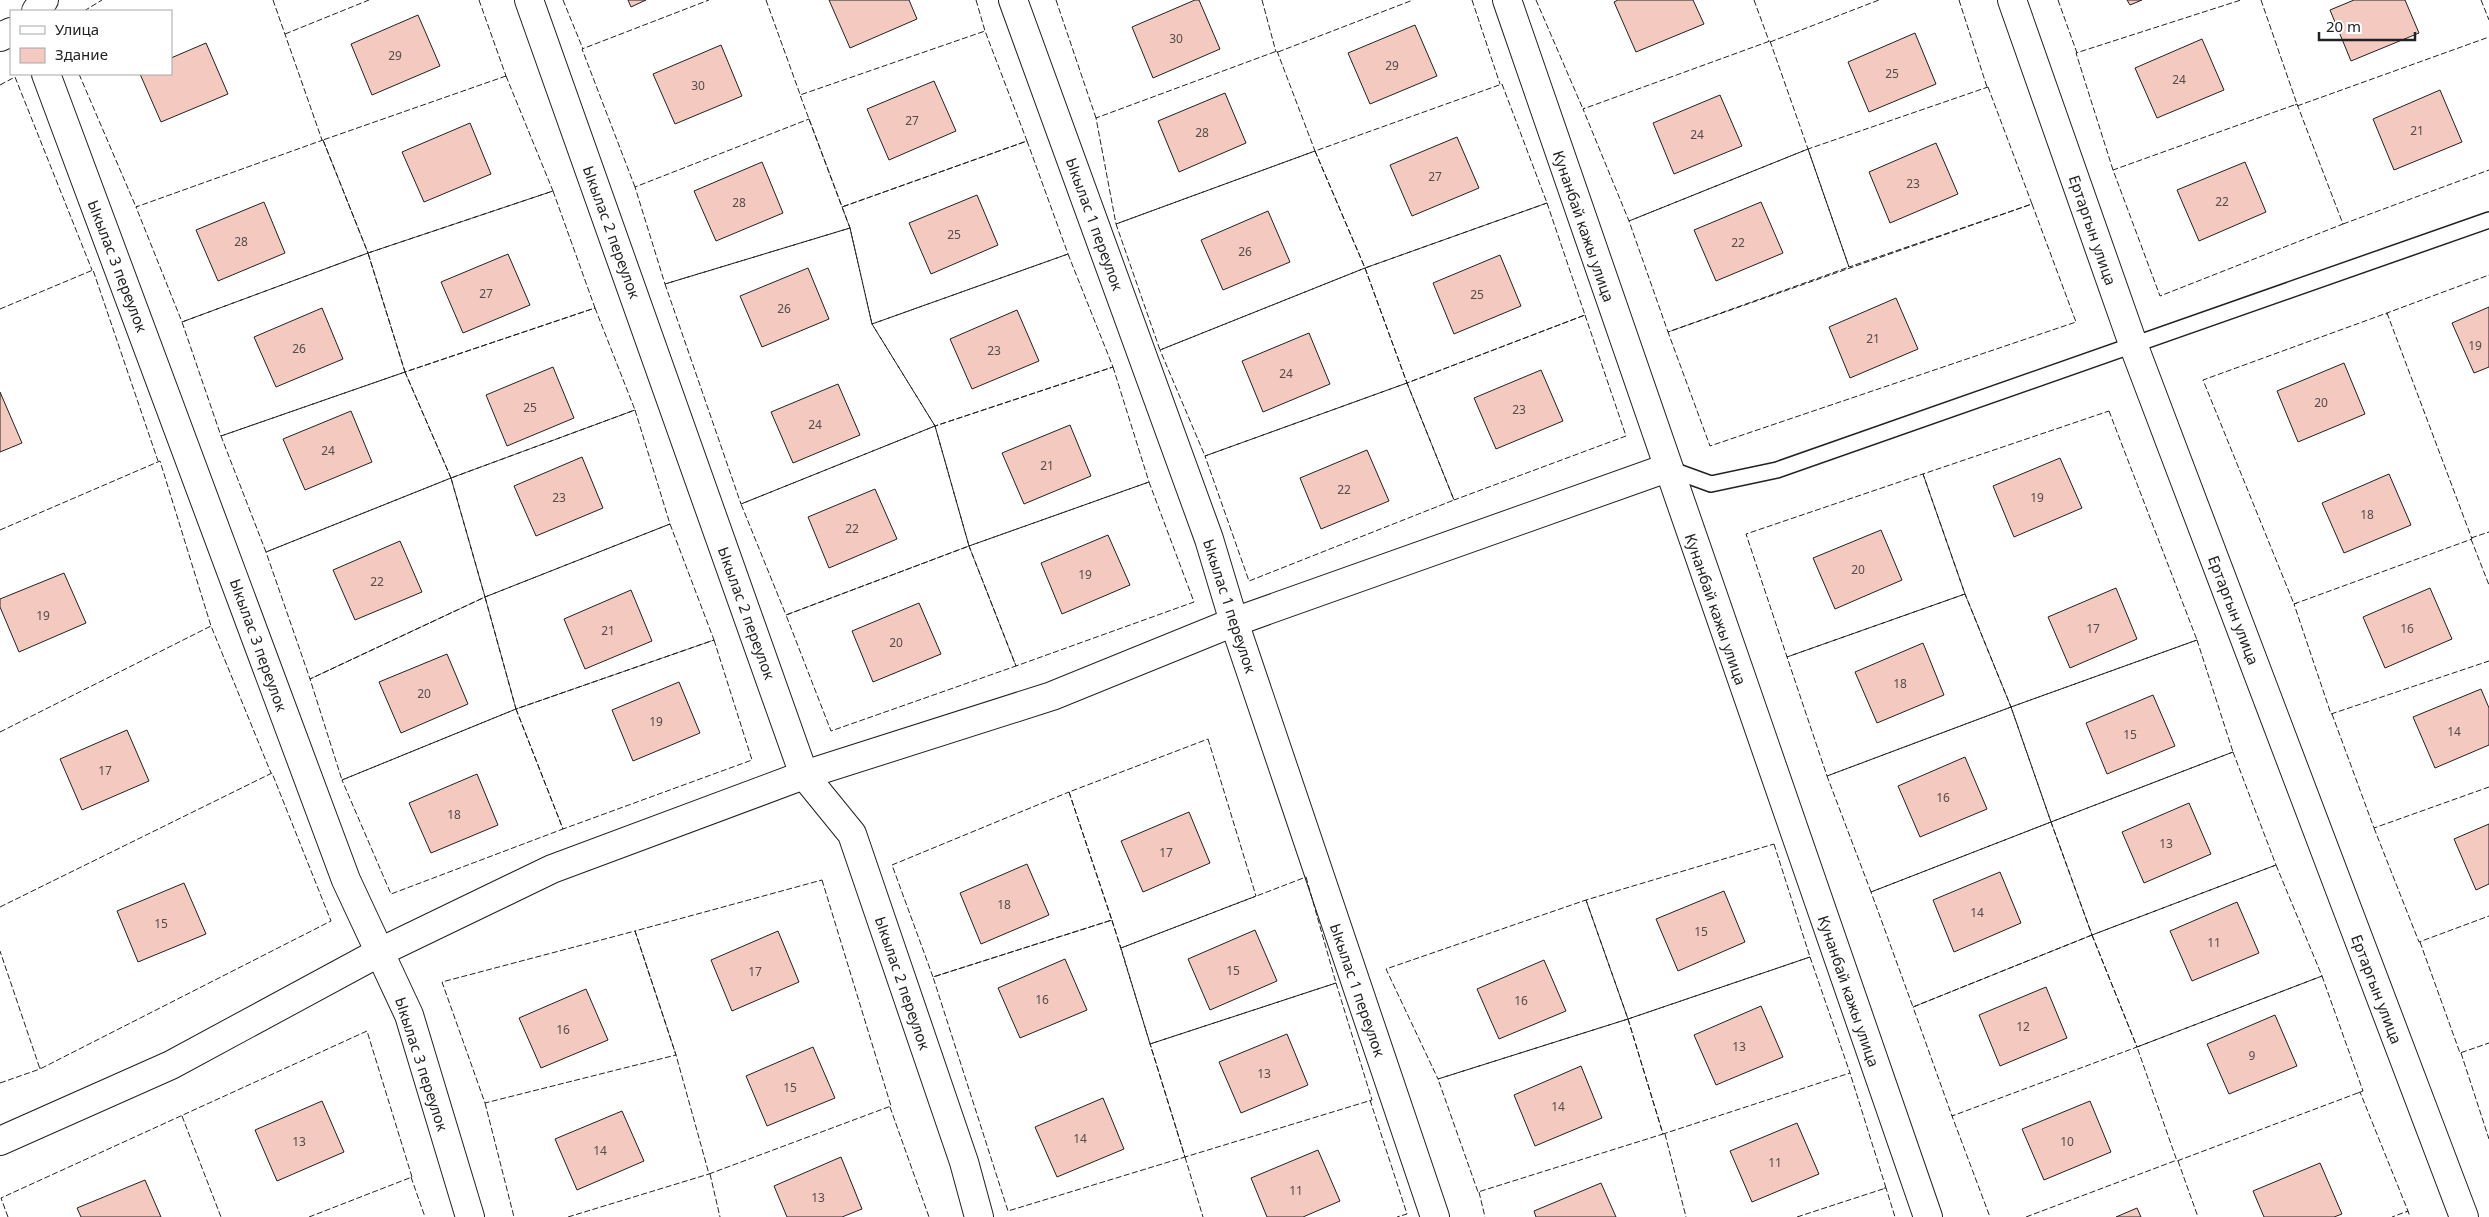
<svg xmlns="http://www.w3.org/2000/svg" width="2489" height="1217" viewBox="0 0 2489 1217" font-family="'Noto Sans',sans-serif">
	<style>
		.building { fill: #f3c9c0; stroke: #222 }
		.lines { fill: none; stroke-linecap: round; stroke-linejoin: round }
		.service-casing { stroke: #222; stroke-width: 18 }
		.minor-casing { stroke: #222; stroke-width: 30 }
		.service { stroke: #fff; stroke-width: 15 }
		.minor { stroke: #fff; stroke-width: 28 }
		.fence { stroke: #222; stroke-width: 1; stroke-dasharray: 6 2.5; stroke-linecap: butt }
		.labels { text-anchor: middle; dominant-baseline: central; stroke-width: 4; stroke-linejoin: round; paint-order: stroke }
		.number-label { font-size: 12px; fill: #564c4a }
		.street-label { font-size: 15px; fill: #222; stroke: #fff }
	</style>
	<rect width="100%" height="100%" fill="#fff"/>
	<g class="building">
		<path d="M 628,0 L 646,0 L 631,7 Z"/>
		<path d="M 829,0 L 909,0 L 917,19 L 850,48 Z"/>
		<path d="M 1195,0 L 1199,0 L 1220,49 L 1153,78 L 1132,27 Z"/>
		<path d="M 1618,0 L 1693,0 L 1704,24 L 1636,52 L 1614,2 Z"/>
		<path d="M 2127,0 L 2142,0 L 2130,5 Z"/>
		<path d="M 2354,0 L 2405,0 L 2419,33 L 2351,61 L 2330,10 Z"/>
		<path d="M 418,15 L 440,66 L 372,95 L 351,44 Z"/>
		<path d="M 1415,25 L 1437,76 L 1370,104 L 1348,53 Z"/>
		<path d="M 1915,33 L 1936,84 L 1869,112 L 1848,62 Z"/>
		<path d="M 2202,39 L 2224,90 L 2157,118 L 2135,68 Z"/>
		<path d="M 206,43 L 228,94 L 161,122 L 140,74 L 171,74 L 171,58 Z"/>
		<path d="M 721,45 L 742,96 L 675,124 L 653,74 Z"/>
		<path d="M 934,81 L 956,131 L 889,160 L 867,109 Z"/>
		<path d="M 2440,90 L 2462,142 L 2394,170 L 2373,119 Z"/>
		<path d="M 1225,93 L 1246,143 L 1179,172 L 1158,121 Z"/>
		<path d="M 1720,95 L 1742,146 L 1674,174 L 1653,123 Z"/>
		<path d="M 470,123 L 491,174 L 424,202 L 402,152 Z"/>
		<path d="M 1457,137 L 1479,188 L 1412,216 L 1390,165 Z"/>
		<path d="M 1936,143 L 1958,194 L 1890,223 L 1869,172 Z"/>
		<path d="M 762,162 L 783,213 L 716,241 L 694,191 Z"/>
		<path d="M 2245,162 L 2266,212 L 2199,241 L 2177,190 Z"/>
		<path d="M 977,195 L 998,245 L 931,274 L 909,223 Z"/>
		<path d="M 264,202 L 285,253 L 218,281 L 196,230 Z"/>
		<path d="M 1761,202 L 1783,253 L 1716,281 L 1694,230 Z"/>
		<path d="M 1268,211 L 1290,262 L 1223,290 L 1201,240 Z"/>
		<path d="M 508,254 L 530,305 L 463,333 L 441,282 Z"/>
		<path d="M 1500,255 L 1521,306 L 1454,334 L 1433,283 Z"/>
		<path d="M 808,268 L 829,319 L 762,347 L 740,296 Z"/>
		<path d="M 1896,298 L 1918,349 L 1850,378 L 1829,327 Z"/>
		<path d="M 2489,307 L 2489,367 L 2474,373 L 2452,323 Z"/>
		<path d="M 322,308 L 343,359 L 276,387 L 254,337 Z"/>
		<path d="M 1017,310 L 1039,361 L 972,389 L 950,339 Z"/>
		<path d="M 1309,333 L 1330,384 L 1263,412 L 1242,361 Z"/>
		<path d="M 2344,363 L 2365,414 L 2298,442 L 2277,391 Z"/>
		<path d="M 553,367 L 574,418 L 507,446 L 486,395 Z"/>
		<path d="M 1541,370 L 1563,421 L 1496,449 L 1474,398 Z"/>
		<path d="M 838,384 L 860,435 L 793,463 L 771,412 Z"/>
		<path d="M 0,392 L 22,443 L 0,452 Z"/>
		<path d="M 351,411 L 372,462 L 305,490 L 283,439 Z"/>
		<path d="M 1070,425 L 1091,476 L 1024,504 L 1002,453 Z"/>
		<path d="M 1367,450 L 1389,501 L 1321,529 L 1300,478 Z"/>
		<path d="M 582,457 L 603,508 L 536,536 L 514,486 Z"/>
		<path d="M 2060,458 L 2082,508 L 2014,537 L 1993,486 Z"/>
		<path d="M 2389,474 L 2411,525 L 2344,553 L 2322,503 Z"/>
		<path d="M 875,489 L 897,539 L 829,568 L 808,517 Z"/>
		<path d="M 1881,530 L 1902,580 L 1835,609 L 1813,558 Z"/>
		<path d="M 1108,535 L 1130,585 L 1062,614 L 1041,563 Z"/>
		<path d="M 400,541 L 422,592 L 355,620 L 333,570 Z"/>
		<path d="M 64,573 L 86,623 L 19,652 L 0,607 L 0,599 Z"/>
		<path d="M 2116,588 L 2137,639 L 2070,668 L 2048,617 Z"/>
		<path d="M 2430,588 L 2452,639 L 2385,668 L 2363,617 Z"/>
		<path d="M 631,590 L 652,641 L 585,669 L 564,619 Z"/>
		<path d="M 919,603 L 941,654 L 873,682 L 852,631 Z"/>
		<path d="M 1923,643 L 1944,695 L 1877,723 L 1855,672 Z"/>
		<path d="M 447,654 L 468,704 L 401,733 L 379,682 Z"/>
		<path d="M 679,682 L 700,733 L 633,761 L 612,710 Z"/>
		<path d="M 2481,689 L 2489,708 L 2489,745 L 2435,768 L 2413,717 Z"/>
		<path d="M 2153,695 L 2175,746 L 2107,774 L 2086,723 Z"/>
		<path d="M 127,730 L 149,781 L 82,810 L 60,759 Z"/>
		<path d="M 1965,757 L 1987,809 L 1920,837 L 1898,786 Z"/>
		<path d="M 477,774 L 498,825 L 431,853 L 409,803 Z"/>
		<path d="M 2189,803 L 2211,854 L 2144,883 L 2122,832 Z"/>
		<path d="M 1189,812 L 1210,863 L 1143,892 L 1121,841 Z"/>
		<path d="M 2489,824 L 2489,884 L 2476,890 L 2454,839 Z"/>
		<path d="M 1027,864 L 1049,915 L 981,944 L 960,893 Z"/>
		<path d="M 2000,872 L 2021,923 L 1954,952 L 1933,900 Z"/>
		<path d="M 184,883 L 206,934 L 138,962 L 117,911 Z"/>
		<path d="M 1724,891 L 1745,942 L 1678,971 L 1656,919 Z"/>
		<path d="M 2237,902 L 2259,953 L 2192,981 L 2170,931 Z"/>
		<path d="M 1255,930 L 1277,981 L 1210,1010 L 1188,959 Z"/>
		<path d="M 778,931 L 799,982 L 732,1011 L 711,960 Z"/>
		<path d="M 1065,959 L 1087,1010 L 1020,1038 L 998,988 Z"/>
		<path d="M 1544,960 L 1566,1011 L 1499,1039 L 1477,989 Z"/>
		<path d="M 2046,987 L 2067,1038 L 2000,1066 L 1979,1015 Z"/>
		<path d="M 586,989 L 608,1040 L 541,1068 L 519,1018 Z"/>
		<path d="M 1761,1006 L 1783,1057 L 1716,1085 L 1694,1035 Z"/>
		<path d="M 2275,1015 L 2297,1066 L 2229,1094 L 2207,1044 Z"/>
		<path d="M 1287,1034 L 1308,1085 L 1241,1113 L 1219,1062 Z"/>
		<path d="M 813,1047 L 835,1098 L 767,1126 L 746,1076 Z"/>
		<path d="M 1581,1066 L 1602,1118 L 1535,1146 L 1514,1095 Z"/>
		<path d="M 1103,1098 L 1124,1149 L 1057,1177 L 1035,1127 Z"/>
		<path d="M 322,1101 L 344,1152 L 277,1181 L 255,1130 Z"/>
		<path d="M 2090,1101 L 2111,1152 L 2044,1180 L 2022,1129 Z"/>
		<path d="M 622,1111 L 644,1161 L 577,1190 L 555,1139 Z"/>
		<path d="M 1797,1123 L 1819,1174 L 1752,1202 L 1730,1151 Z"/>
		<path d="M 1318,1150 L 1340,1201 L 1303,1217 L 1267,1217 L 1251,1178 Z"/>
		<path d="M 841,1157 L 862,1209 L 842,1217 L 787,1217 L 774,1186 Z"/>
		<path d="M 2320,1163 L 2342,1214 L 2334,1217 L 2264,1217 L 2253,1191 Z"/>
		<path d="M 145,1180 L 161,1217 L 81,1217 L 77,1208 Z"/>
		<path d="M 1601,1183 L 1616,1217 L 1536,1217 L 1534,1211 Z"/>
		<path d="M 2137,1208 L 2141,1217 L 2116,1217 Z"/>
	</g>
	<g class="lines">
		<defs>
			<path id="service" d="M 1667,468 L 1711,484 L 1777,470 L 2489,220"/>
			<g id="minor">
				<path d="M 529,0 L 804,775 L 852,834 L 964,1162 L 979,1217"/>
				<path d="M 1013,0 L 1209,539 L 1234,622 L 1435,1217"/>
				<path d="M 1507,0 L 1928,1217"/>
				<path d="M 2012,0 L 2133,344 L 2464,1217"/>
				<path d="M 36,11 L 44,0"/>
				<path d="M 0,37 L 11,32"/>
				<path d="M 46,74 L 346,880 L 409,1015 L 470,1217"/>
				<path d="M 0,1141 L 171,1065 L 380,952 L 552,869 L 804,775 L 1052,696 L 1234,622 L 1667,468"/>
			</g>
		</defs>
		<use href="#service" class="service-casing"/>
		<use href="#minor" class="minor-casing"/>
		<use href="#service" class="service"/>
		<use href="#minor" class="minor"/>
		<g class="fence">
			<path d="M 273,0 L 322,140"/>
			<path d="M 479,0 L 506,76 L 505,76"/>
			<path d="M 563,0 L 583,49"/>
			<path d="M 766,0 L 801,97"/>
			<path d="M 976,0 L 985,31 L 1027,141 L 842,207 L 800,95 L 985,31"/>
			<path d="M 1056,0 L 1096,118 L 1098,118"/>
			<path d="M 1262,0 L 1276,52"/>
			<path d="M 1472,0 L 1500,84"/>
			<path d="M 1536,0 L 1583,109 L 1585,108"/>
			<path d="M 1754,0 L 1769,41"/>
			<path d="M 1959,0 L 1987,87"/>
			<path d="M 2058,0 L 2077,53"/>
			<path d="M 2261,0 L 2297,104 L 2295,105"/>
			<path d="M 2481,0 L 2489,20"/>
			<path d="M 84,11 L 102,0"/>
			<path d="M 285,34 L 369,0"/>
			<path d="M 1770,41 L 1808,149 L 1629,221 L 1583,109 Z"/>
			<path d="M 1770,42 L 1879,0"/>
			<path d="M 1277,51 L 1315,151 L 1116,224 L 1096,118 Z"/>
			<path d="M 1278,52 L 1413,0"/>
			<path d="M 79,74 L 136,207 L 138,206"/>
			<path d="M 506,76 L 553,191 L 368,253 L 323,140 Z"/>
			<path d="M 1502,84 L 1547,203 L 1365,268 L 1315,151 Z"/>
			<path d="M 0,85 L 15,77 L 92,270"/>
			<path d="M 1988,87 L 2032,204 L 1849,267 L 1808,149 Z"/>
			<path d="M 2297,104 L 2343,224 L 2160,296 L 2113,170 Z"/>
			<path d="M 2297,106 L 2489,37"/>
			<path d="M 809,119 L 850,228 L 665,284 L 635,187 Z"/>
			<path d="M 323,140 L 368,253 L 182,322 L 136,207 Z"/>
			<path d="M 1027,141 L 1068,254 L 872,324 L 850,228 L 842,207 Z"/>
			<path d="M 1808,149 L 1849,267 L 1668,332 L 1629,221 Z"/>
			<path d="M 1315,151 L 1365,268 L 1160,350 L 1116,224 Z"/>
			<path d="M 2113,170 L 2076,53 L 2241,0"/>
			<path d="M 635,187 L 582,49 L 709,0"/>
			<path d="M 553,191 L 595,308 L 405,372 L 368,253 Z"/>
			<path d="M 1547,203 L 1585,315 L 1407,383 L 1365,268 Z"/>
			<path d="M 2032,204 L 2076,322 L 1710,446 L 1668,332 Z"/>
			<path d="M 2343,224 L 2489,170"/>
			<path d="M 850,228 L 872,324 L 935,426 L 741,504 L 665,284 Z"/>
			<path d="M 368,253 L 405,372 L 221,436 L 182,322 Z"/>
			<path d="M 1068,254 L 1113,367 L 935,426 L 872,324 Z"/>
			<path d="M 1365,268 L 1407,383 L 1205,456 L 1160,350 Z"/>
			<path d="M 595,308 L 635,410 L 451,478 L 405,372 Z"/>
			<path d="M 0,309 L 93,270 L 158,461"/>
			<path d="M 2387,313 L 2472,539 L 2294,604 L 2203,380 Z"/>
			<path d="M 1585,315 L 1626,436 L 1454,500 L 1407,383 Z"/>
			<path d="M 2387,315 L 2387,313 L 2489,275"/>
			<path d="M 1113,367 L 1149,482 L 969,546 L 935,426 Z"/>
			<path d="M 405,372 L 451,478 L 266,552 L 221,436 Z"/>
			<path d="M 1407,383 L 1454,500 L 1249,581 L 1205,456 Z"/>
			<path d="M 635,410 L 670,524 L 485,597 L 451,478 Z"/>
			<path d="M 2109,411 L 2197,640 L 2011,707 L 1965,594 L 1923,474 Z"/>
			<path d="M 935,426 L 969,546 L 786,615 L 741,504 Z"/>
			<path d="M 1923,474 L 1965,594 L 1787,657 L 1746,534 Z"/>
			<path d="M 451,478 L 485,597 L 310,679 L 266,552 Z"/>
			<path d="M 1149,482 L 1194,602 L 1016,666 L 969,546 Z"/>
			<path d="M 670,524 L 714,640 L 516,709 L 485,597 Z"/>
			<path d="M 0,530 L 160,461 L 211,626 L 209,627"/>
			<path d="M 2471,538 L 2489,532"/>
			<path d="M 2471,539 L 2489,585"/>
			<path d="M 969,546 L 1016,666 L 831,731 L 786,615 Z"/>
			<path d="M 1965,594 L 2011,707 L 1827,776 L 1787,657 Z"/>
			<path d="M 485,597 L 516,709 L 342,780 L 310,679 Z"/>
			<path d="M 2297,603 L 2294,604 L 2331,714 L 2489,661"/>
			<path d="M 714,640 L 752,760 L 563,829 L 516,709 Z"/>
			<path d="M 2197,640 L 2233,752 L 2051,822 L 2011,707 Z"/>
			<path d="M 2011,707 L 2051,822 L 1871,892 L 1827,776 Z"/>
			<path d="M 516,709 L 563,829 L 391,894 L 342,780 Z"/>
			<path d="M 2332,714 L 2374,828 L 2489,787"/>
			<path d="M 0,732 L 211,626 L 271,773"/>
			<path d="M 1208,739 L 1256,896 L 1121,948 L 1069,792 Z"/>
			<path d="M 2233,752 L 2276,865 L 2092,935 L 2051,822 Z"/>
			<path d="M 1069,792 L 1112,920 L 933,977 L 892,865 Z"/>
			<path d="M 2051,822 L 2092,935 L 1913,1007 L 1871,892 Z"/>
			<path d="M 2374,828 L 2419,942 L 2489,916"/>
			<path d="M 1774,844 L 1810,957 L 1628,1019 L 1586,900 Z"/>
			<path d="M 2276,865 L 2322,976 L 2137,1047 L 2092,935 Z"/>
			<path d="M 1306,877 L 1336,983 L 1150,1044 L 1121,948 Z"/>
			<path d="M 822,880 L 891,1106 L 709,1174 L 676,1055 L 635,931 Z"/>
			<path d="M 1586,900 L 1628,1019 L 1438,1079 L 1386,969 Z"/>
			<path d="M 0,907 L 272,773 L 331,921 L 40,1069 L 0,951"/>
			<path d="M 1112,920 L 1185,1157 L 1008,1211 L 933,977 Z"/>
			<path d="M 635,931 L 676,1055 L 485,1103 L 442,982 Z"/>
			<path d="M 2092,935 L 2137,1047 L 1952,1116 L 1913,1007 Z"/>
			<path d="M 2420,942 L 2460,1053 L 2489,1043"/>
			<path d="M 1810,957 L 1850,1073 L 1663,1134 L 1628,1019 Z"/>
			<path d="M 2322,976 L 2363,1091 L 2177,1161 L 2137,1047 Z"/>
			<path d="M 1336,983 L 1372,1100 L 1185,1157 L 1150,1044 Z"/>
			<path d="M 1628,1019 L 1663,1134 L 1478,1192 L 1438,1079 Z"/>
			<path d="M 2461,1053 L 2489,1139"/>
			<path d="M 0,1083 L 40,1069 L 40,1067"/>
			<path d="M 2358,1093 L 2360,1092 L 2408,1211 L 2392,1217"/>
			<path d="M 1370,1100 L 1407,1214 L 1397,1217"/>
			<path d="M 485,1103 L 514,1217"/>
			<path d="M 890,1107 L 929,1217"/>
			<path d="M 1954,1115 L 1952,1116 L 1990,1217"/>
			<path d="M 182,1116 L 221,1217"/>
			<path d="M 1665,1134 L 1686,1217"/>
			<path d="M 1185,1157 L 1203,1217"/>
			<path d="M 2178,1161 L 2198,1217"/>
			<path d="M 710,1174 L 720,1217"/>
			<path d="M 411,1177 L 425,1217"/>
			<path d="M 1884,1188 L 1886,1188 L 1895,1217"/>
			<path d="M 1479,1192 L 1485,1217"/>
			<path d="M 2406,1212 L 2408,1211 L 2410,1217"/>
			<path d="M 8,1217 L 1,1198 L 367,1031 L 412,1177 L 309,1217"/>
			<path d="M 568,1217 L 709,1174"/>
			<path d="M 1797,1217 L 1886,1188 L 1850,1073"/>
			<path d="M 2026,1217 L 2177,1160"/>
		</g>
	</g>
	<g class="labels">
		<g class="number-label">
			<text x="1176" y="38">30</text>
			<text x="395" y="55">29</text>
			<text x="1392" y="65">29</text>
			<text x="1892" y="73">25</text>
			<text x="2179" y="79">24</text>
			<text x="698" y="85">30</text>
			<text x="912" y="120">27</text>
			<text x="2417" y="130">21</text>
			<text x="1202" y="132">28</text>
			<text x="1697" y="134">24</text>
			<text x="1435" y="176">27</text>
			<text x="1913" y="183">23</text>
			<text x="2222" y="201">22</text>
			<text x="739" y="202">28</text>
			<text x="954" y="234">25</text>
			<text x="241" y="241">28</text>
			<text x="1738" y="242">22</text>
			<text x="1245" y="251">26</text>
			<text x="486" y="293">27</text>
			<text x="1477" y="294">25</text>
			<text x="784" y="308">26</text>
			<text x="1873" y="338">21</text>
			<text x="2475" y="345">19</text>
			<text x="299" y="348">26</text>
			<text x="994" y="350">23</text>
			<text x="1286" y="373">24</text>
			<text x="2321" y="402">20</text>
			<text x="530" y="407">25</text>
			<text x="1519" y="409">23</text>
			<text x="815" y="424">24</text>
			<text x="328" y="450">24</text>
			<text x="1047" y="465">21</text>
			<text x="1344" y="489">22</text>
			<text x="559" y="497">23</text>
			<text x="2037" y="497">19</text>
			<text x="2367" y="514">18</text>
			<text x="852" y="528">22</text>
			<text x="1858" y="569">20</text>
			<text x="1085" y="574">19</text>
			<text x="377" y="581">22</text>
			<text x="43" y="615">19</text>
			<text x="2093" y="628">17</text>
			<text x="2407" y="628">16</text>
			<text x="608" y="630">21</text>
			<text x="896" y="642">20</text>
			<text x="1900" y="683">18</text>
			<text x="424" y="693">20</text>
			<text x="656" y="721">19</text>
			<text x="2454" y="731">14</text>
			<text x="2130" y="734">15</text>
			<text x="105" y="770">17</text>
			<text x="1943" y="797">16</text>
			<text x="454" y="814">18</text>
			<text x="2166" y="843">13</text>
			<text x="1166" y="852">17</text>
			<text x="1004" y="904">18</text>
			<text x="1977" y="912">14</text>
			<text x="161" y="923">15</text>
			<text x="1701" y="931">15</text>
			<text x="2214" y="942">11</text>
			<text x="1233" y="970">15</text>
			<text x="755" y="971">17</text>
			<text x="1042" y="999">16</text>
			<text x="1521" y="1000">16</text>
			<text x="2023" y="1026">12</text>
			<text x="563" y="1029">16</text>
			<text x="1739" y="1046">13</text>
			<text x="2252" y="1055">9</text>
			<text x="1264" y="1073">13</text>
			<text x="790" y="1087">15</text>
			<text x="1558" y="1106">14</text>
			<text x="1080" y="1138">14</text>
			<text x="299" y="1141">13</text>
			<text x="2067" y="1141">10</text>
			<text x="600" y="1150">14</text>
			<text x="1775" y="1162">11</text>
			<text x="1296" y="1190">11</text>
			<text x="818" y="1197">13</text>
		</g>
		<g class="street-label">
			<text transform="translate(1095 224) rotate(70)">Ыкылас 1 переулок</text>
			<text transform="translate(1584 226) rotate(71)">Кунанбай кажы улица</text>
			<text transform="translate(2093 230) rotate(71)">Ертаргын улица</text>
			<text transform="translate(612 232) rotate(70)">Ыкылас 2 переулок</text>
			<text transform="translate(118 266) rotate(69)">Ыкылас 3 переулок</text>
			<text transform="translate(1230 606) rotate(72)">Ыкылас 1 переулок</text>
			<text transform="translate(1716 609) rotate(71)">Кунанбай кажы улица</text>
			<text transform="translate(2234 610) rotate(69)">Ертаргын улица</text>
			<text transform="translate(747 613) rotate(70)">Ыкылас 2 переулок</text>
			<text transform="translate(259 645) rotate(70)">Ыкылас 3 переулок</text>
			<text transform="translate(903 983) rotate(71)">Ыкылас 2 переулок</text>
			<text transform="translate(2377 989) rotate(69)">Ертаргын улица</text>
			<text transform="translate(1358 990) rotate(71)">Ыкылас 1 переулок</text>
			<text transform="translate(1849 991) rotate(71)">Кунанбай кажы улица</text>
			<text transform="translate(422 1064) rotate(72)">Ыкылас 3 переулок</text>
		</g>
	</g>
	<rect x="10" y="10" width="162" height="65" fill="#ffffff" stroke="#a7a7a7"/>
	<rect x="20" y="26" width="25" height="8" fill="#ffffff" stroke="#a7a7a7"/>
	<text x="55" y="35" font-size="15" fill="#222222">Улица</text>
	<rect x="20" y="48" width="25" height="15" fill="#f3c9c0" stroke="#a7a7a7"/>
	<text x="55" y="60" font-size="15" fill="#222222">Здание</text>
	<path d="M2319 32v8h96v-8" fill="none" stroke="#222222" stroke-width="2.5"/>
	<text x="2326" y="32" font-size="15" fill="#222222" stroke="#ffffff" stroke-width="4" paint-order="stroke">20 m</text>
</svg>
